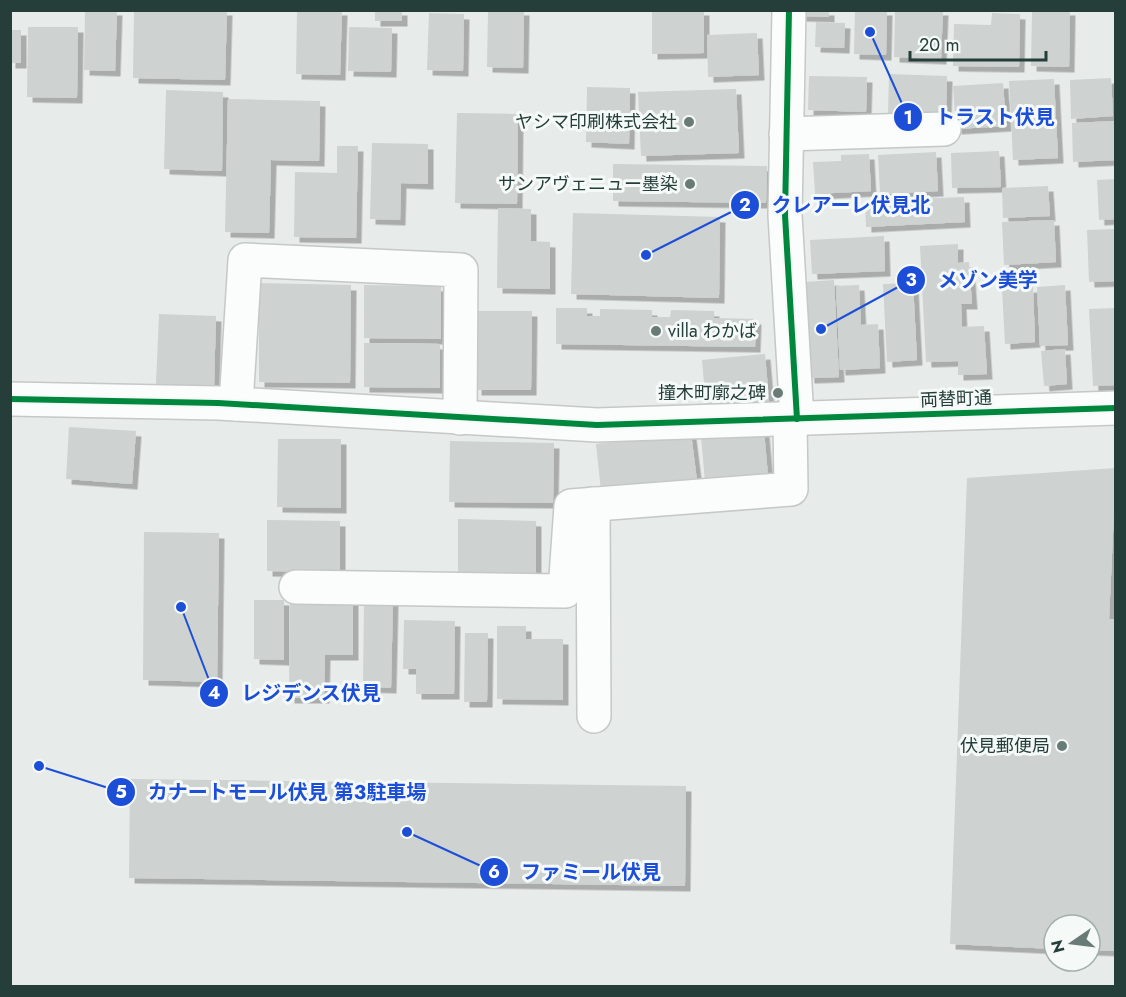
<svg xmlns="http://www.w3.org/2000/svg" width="1126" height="997" viewBox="0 0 1126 997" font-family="Jost,'Noto Sans JP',sans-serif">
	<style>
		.building { fill: #ced2d1; filter: url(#shadow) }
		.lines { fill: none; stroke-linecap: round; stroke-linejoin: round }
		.minor-casing { stroke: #c4c8c6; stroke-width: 36 }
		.minor { stroke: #fbfcfc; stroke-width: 33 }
		.cycleway-casing { stroke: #f5faf8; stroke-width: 10 }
		.cycleway { stroke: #00873e; stroke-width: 6 }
		.poi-dot { fill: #697b77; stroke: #f5faf8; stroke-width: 2 }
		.labels { text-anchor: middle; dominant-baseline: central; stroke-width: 6; stroke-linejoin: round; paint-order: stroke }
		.poi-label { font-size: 18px; fill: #253e39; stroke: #f5faf8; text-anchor: end }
		.street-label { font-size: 18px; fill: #253e39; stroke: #f5faf8 }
		.leader { fill: none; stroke: #1d4ed8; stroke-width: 2 }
		.callout-dot { fill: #1d4ed8; stroke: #f5faf8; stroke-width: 2 }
		.mark-label { font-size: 18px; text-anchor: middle; font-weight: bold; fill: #fff }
		.callout-label { font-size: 20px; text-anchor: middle; font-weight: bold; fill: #1d4ed8; stroke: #f5faf8; stroke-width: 6; stroke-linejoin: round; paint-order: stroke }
	</style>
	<defs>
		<filter id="shadow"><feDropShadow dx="5.5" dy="5.5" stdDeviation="0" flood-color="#0004"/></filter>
	</defs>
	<rect width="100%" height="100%" fill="#e7ebe9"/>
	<g class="building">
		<path d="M 85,10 L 117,10 L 115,71 L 84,70 Z"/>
		<path d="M 134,10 L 227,10 L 225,80 L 133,78 Z"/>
		<path d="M 297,10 L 342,10 L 340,75 L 296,74 Z"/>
		<rect x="375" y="10" width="27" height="11"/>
		<path d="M 488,10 L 524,10 L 523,68 L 487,67 Z"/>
		<path d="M 652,10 L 704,10 L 704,53 L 652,54 Z"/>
		<path d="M 800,10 L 829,10 L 829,17 L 800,16 Z"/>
		<path d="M 855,10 L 887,10 L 886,55 L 854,54 Z"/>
		<path d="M 895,10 L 943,10 L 941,59 L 894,57 Z"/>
		<path d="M 1032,10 L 1070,10 L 1069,67 L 1031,66 Z"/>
		<path d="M 429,13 L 464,14 L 463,71 L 427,70 Z"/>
		<path d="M 992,13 L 1020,14 L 1019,67 L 953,66 L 954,24 L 991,25 Z"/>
		<path d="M 816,22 L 845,23 L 844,48 L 815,47 Z"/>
		<path d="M 28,27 L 78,27 L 77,98 L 27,97 Z"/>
		<path d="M 349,27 L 392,28 L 391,72 L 348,71 Z"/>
		<rect x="10" y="30" width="11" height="33"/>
		<path d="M 757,33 L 759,75 L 708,77 L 707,35 Z"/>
		<path d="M 889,74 L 947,76 L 946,116 L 888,115 Z"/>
		<path d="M 809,76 L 867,77 L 866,112 L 808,110 Z"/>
		<path d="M 1111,78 L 1113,116 L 1071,119 L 1070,80 Z"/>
		<path d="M 1054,79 L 1058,158 L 1013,160 L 1009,81 Z"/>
		<path d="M 1003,83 L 1006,126 L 956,129 L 953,86 Z"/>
		<path d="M 587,87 L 630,88 L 629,144 L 586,142 Z"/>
		<path d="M 736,89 L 739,153 L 641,156 L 638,92 Z"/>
		<path d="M 166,90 L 223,92 L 222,171 L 164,169 Z"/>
		<path d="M 228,99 L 320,101 L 319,161 L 271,160 L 269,233 L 225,232 Z"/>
		<path d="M 457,113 L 518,114 L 517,204 L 455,203 Z"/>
		<path d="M 1116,121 L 1116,160 L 1073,162 L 1072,123 Z"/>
		<path d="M 372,143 L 428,144 L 428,184 L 401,183 L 400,220 L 370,219 Z"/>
		<path d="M 337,146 L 358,146 L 356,238 L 294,237 L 295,172 L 337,173 Z"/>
		<path d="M 999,151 L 1001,187 L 952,188 L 951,153 Z"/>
		<path d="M 936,152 L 938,191 L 880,194 L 878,155 Z"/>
		<path d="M 869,154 L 871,191 L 815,194 L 813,162 L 841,161 L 841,155 Z"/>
		<path d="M 613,164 L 767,166 L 766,203 L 613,201 Z"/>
		<path d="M 1116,179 L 1116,219 L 1099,220 L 1097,180 Z"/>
		<path d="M 1048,186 L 1050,216 L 1003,218 L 1002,188 Z"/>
		<path d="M 964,197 L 965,222 L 866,227 L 865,201 Z"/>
		<path d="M 498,208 L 531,209 L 531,241 L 550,242 L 550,289 L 497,288 Z"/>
		<path d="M 573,213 L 720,217 L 719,298 L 571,294 Z"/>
		<path d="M 1054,220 L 1056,262 L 1004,265 L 1002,222 Z"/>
		<path d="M 1116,229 L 1116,281 L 1089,282 L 1087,230 Z"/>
		<path d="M 884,236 L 885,271 L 812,274 L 810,240 Z"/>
		<path d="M 958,244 L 958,263 L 969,262 L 972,304 L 961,304 L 962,327 L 984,326 L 987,374 L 958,375 L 958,361 L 926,362 L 920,246 Z"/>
		<path d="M 834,280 L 839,377 L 809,378 L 804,282 Z"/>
		<path d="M 259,283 L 351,285 L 350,383 L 259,382 Z"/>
		<path d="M 913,283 L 917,360 L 887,362 L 883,284 Z"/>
		<path d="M 364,285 L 441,286 L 441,339 L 364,338 Z"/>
		<path d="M 859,285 L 861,325 L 878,324 L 880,368 L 840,370 L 836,286 Z"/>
		<path d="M 1065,285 L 1068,345 L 1040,346 L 1037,287 Z"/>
		<path d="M 1033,287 L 1035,342 L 1005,344 L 1002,289 Z"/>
		<path d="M 556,308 L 587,308 L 587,316 L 600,316 L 600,309 L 652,310 L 652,317 L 670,317 L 671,310 L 714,311 L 714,318 L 756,319 L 755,347 L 556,344 Z"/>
		<path d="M 1116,308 L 1116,385 L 1093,386 L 1089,309 Z"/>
		<path d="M 477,311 L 532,311 L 531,390 L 476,390 Z"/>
		<path d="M 159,314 L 216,316 L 214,386 L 156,384 Z"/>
		<path d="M 364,343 L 440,344 L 440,388 L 364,387 Z"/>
		<path d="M 1065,349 L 1067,384 L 1044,386 L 1041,351 Z"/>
		<path d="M 765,354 L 769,401 L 706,407 L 702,360 Z"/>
		<path d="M 69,427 L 136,431 L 132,484 L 66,479 Z"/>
		<path d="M 764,431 L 768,476 L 705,482 L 701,437 Z"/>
		<path d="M 691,433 L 697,481 L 601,491 L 596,444 Z"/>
		<path d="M 278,439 L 341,439 L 341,508 L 277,507 Z"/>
		<path d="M 450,441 L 554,443 L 553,503 L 449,502 Z"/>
		<path d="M 1116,468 L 1109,619 L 1116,619 L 1116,951 L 1090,950 L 1090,925 L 1054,925 L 1054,949 L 950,944 L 967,478 Z"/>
		<path d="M 458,519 L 536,521 L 536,588 L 458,587 Z"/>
		<path d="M 267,520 L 340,521 L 340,572 L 267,571 Z"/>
		<path d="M 144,532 L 219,533 L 217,682 L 143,680 Z"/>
		<path d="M 290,591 L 353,591 L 353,655 L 325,655 L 324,698 L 289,698 Z"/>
		<path d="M 364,599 L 393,599 L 391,688 L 363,687 Z"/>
		<path d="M 254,600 L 284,600 L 284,660 L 254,659 Z"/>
		<path d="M 404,620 L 455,621 L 454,694 L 416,694 L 416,669 L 403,669 Z"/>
		<path d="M 497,626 L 526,626 L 526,639 L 563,639 L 563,700 L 497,699 Z"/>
		<path d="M 465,633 L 488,633 L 487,702 L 464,702 Z"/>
		<path d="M 130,779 L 686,786 L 685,886 L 129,878 Z"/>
	</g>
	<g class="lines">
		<defs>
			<g id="minor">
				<path d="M 789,10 L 785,215 L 797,419"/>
				<path d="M 786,134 L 944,129"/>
				<path d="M 10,399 L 218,403 L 597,425 L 1116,408"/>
				<path d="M 236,404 L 245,260 L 461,270 L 460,418"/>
				<path d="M 593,504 L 594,716"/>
				<path d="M 296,587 L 565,591 L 571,506 L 791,489 L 790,419"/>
			</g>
		</defs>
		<use href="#minor" class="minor-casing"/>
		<use href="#minor" class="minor"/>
		<defs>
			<g id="cycleway">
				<path d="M 789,10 L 785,215 L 797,419"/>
				<path d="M 10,399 L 218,403 L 597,425 L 1116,408"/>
			</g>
		</defs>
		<use href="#cycleway" class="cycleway-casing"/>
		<use href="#cycleway" class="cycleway"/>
	</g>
	<g class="poi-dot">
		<circle cx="689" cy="122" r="6"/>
		<circle cx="690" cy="184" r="6"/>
		<circle cx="656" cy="331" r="6"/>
		<circle cx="778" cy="393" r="6"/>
		<circle cx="1062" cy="746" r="6"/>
	</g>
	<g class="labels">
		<g class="poi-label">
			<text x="677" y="122">ヤシマ印刷株式会社</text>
			<text x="678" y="184">サンアヴェニュー墨染</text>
			<text x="668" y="331" text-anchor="start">villa わかば</text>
			<text x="766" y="393">撞木町廓之碑</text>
			<text x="1050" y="746">伏見郵便局</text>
		</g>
		<g class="street-label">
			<text transform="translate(956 399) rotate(-2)">両替町通</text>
		</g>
	</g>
	<path class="leader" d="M870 32L908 117M646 255L745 205M821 329L911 280M181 607L214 693M39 766L121 792M407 832L494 872"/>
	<g class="callout-dot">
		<circle cx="870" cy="32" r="6"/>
		<circle cx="646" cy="255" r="6"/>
		<circle cx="821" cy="329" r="6"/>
		<circle cx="181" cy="607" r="6"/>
		<circle cx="39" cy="766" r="6"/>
		<circle cx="407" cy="832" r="6"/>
		<circle cx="908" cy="117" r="15"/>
		<circle cx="745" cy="205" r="15"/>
		<circle cx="911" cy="280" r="15"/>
		<circle cx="214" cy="693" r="15"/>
		<circle cx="121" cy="792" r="15"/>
		<circle cx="494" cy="872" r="15"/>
	</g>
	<g class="mark-label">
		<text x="908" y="124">1</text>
		<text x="745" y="211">2</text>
		<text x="911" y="286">3</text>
		<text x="214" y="699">4</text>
		<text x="121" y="798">5</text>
		<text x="494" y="878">6</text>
	</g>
	<g class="callout-label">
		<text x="995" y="124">トラスト伏見</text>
		<text x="851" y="212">クレアーレ伏見北</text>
		<text x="988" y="287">メゾン美学</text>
		<text x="311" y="700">レジデンス伏見</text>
		<text x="287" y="799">カナートモール伏見 第３駐車場</text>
		<text x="591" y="879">ファミール伏見</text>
	</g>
	<rect width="1126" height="997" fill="none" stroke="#253e39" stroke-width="24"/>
	<g transform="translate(1072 943) rotate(256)"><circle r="28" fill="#f5faf8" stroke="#a2afac" stroke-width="1.5"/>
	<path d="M0-4.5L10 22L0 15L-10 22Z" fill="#697b77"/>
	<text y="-9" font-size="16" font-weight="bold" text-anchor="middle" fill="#253e39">N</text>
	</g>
	<path d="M910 51v9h136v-9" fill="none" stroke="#253e39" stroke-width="3"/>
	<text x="919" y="51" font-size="18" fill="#253e39" stroke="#f5faf8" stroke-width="4.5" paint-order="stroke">20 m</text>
</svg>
